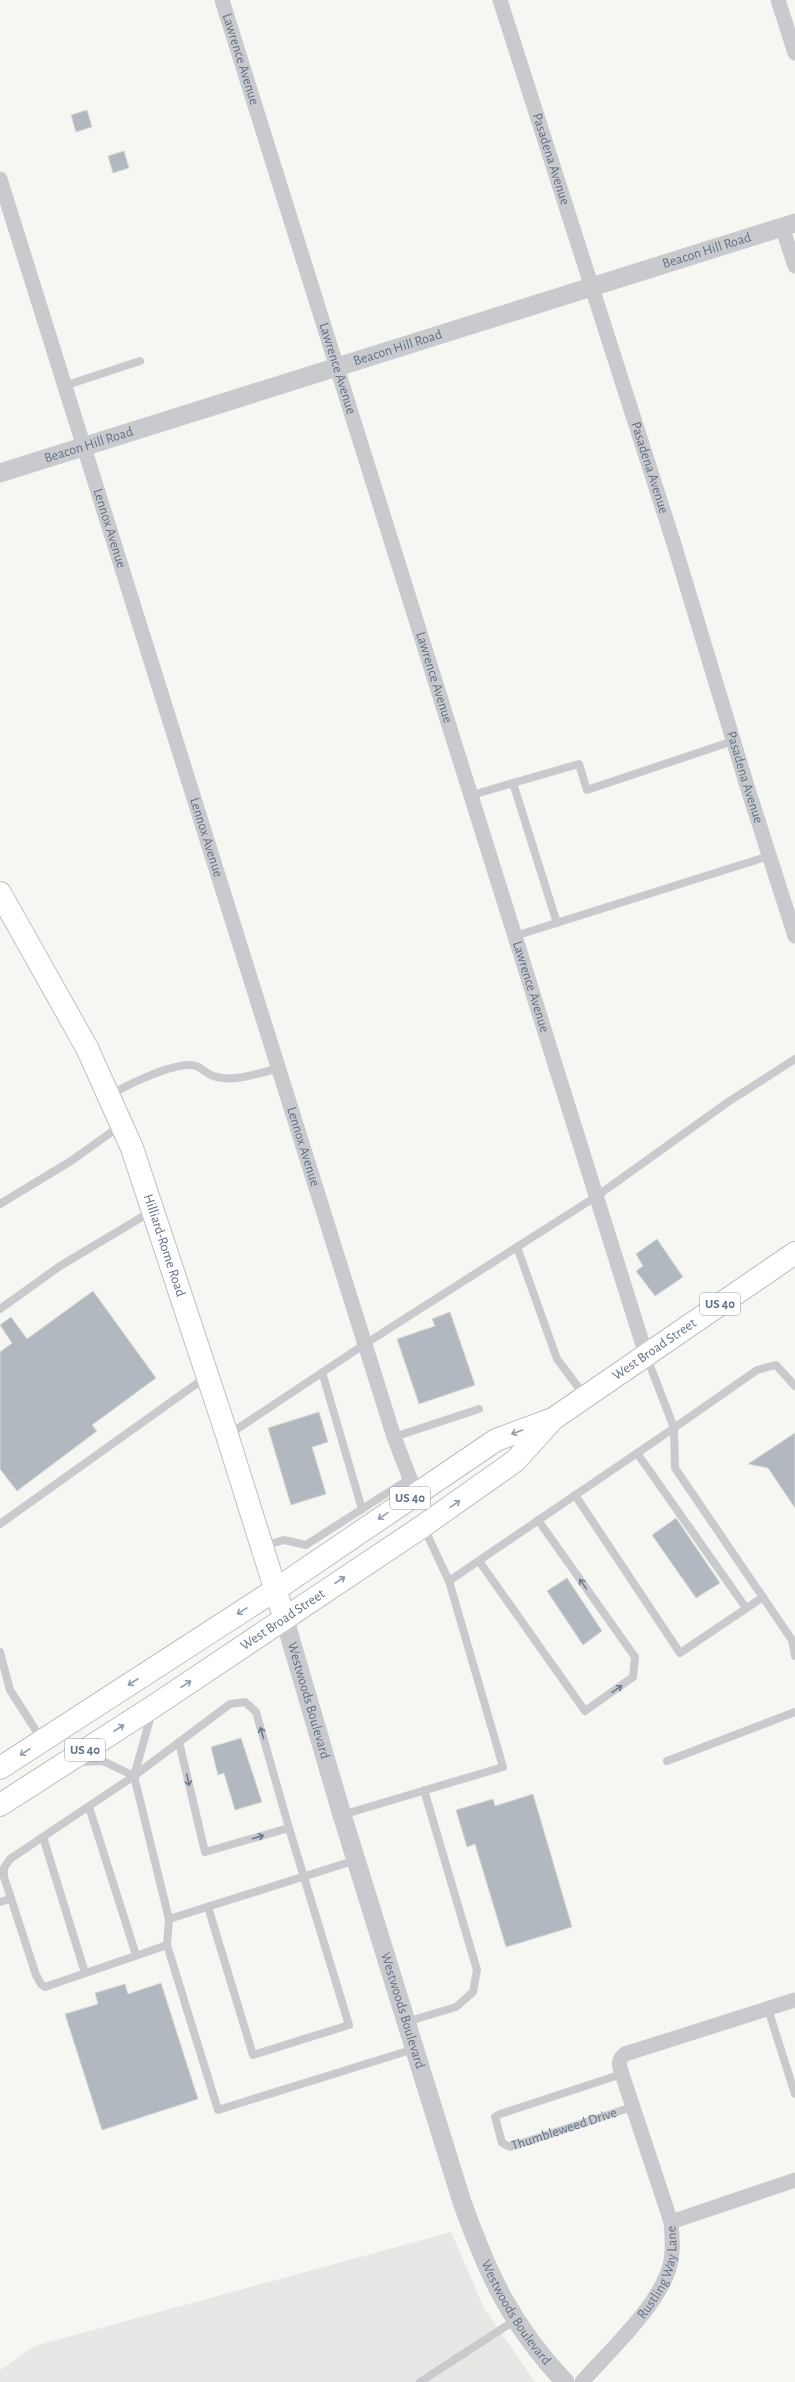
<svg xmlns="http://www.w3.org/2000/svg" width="795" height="2382" viewBox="0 0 795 2382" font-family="'Alegreya Sans',sans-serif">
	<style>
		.built { fill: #e7e7e6 }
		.building { fill: #b2b8bf; stroke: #d7d8d5 }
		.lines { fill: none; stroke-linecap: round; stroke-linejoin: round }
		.secondary-casing { stroke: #bcbfc5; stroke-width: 24 }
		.primary-casing { stroke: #babdc1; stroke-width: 24 }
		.service { stroke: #c8cace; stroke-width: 8 }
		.minor { stroke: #c8cace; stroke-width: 15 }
		.tertiary { stroke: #c8cace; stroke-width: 19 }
		.secondary { stroke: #fff; stroke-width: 22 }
		.primary { stroke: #fff; stroke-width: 22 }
		.oneway { stroke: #919cab }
		.oneway2 { stroke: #6c7a8e }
		.labels { text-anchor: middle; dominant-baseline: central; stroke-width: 4; stroke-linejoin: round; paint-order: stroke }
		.shield { fill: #fff; stroke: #919cab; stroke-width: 1 }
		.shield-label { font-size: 13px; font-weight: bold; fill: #627187 }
		.street-label { font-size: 14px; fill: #627187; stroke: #fff }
	</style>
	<rect width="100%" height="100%" fill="#f6f7f2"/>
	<path class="built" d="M 451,2232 L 484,2308 L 535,2382 L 0,2382 L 0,2370 L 35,2346 Z"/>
	<g class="building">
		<path d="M 87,110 L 92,127 L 76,132 L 71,115 Z"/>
		<path d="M 124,151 L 129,168 L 113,173 L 108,156 Z"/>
		<path d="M 657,1239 L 683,1277 L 655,1296 L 636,1271 L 643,1266 L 636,1254 Z"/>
		<path d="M 93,1291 L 156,1378 L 92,1425 L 97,1431 L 17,1491 L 0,1469 L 0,1352 L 12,1343 L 0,1325 L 11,1317 L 27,1339 Z"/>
		<path d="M 450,1312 L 475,1385 L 419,1404 L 397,1339 L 435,1326 L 432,1319 Z"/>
		<path d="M 319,1412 L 328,1442 L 312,1447 L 326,1494 L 291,1505 L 268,1428 Z"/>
		<path d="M 795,1433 L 795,1508 L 768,1468 L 748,1464 Z"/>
		<path d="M 676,1518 L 720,1583 L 696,1598 L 652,1535 Z"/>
		<path d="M 567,1578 L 602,1631 L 583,1645 L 547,1591 Z"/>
		<path d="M 241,1738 L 262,1802 L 235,1810 L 224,1773 L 218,1775 L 211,1747 Z"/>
		<path d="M 533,1794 L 572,1927 L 506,1947 L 475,1844 L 467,1847 L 456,1810 L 493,1799 L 495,1806 Z"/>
		<path d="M 161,1983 L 198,2099 L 102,2130 L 65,2014 L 98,2004 L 95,1993 L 125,1984 L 128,1994 Z"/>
	</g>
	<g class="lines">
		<defs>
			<g id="secondary">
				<path id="s8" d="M 0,893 L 87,1048 L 132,1148 L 227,1435 L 284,1617"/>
			</g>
			<g id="primary">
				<path d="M 0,1768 L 275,1590 L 496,1440 L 550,1420"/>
				<path id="s9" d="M 0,1805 L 154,1706 L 423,1526 L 515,1461 L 553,1419 L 795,1253"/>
			</g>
		</defs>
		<use href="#secondary" class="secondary-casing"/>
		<use href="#primary" class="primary-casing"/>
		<g class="service">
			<path d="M 64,386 L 140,361"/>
			<path d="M 513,783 L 579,764 L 587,790 L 733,741"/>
			<path d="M 472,795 L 513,783 L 557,923"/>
			<path d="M 515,936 L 769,856"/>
			<path d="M 109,1096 C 126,1085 169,1065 189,1065 C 202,1065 202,1072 213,1076 C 233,1083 259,1073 279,1068"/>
			<path d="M 0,1204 L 71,1161 L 120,1126"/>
			<path d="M 517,1247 L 557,1359 L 585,1396"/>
			<path d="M 0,1309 L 60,1266 L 152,1211"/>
			<path d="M 322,1372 L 362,1509"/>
			<path d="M 795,1386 L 776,1365 L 757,1370 L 674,1428 L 675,1468 L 792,1640 L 795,1656"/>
			<path d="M 228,1435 L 365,1344 L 597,1196 L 728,1102 L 795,1059"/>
			<path d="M 394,1437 L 479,1409"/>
			<path d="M 637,1453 L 746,1608"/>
			<path d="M 575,1495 L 680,1653 L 763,1597"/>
			<path d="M 0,1524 L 206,1377"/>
			<path d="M 263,1546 L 284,1540 L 306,1545 L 409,1479"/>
			<path d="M 479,1561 L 585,1711 L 633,1677 L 635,1657 L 538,1520"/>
			<path d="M 449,1581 L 674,1428 L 646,1355"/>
			<path d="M 0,1652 L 10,1690 L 42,1740"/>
			<path d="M 152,1712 L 134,1776 L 169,1919 L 167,1945 L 218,2110 L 414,2049"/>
			<path d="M 667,1761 L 795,1712"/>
			<path d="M 79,1762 L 103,1761 L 134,1776"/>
			<path d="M 89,1807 L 136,1955"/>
			<path d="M 342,1815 L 503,1767 L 449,1581 L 423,1526"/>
			<path d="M 43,1837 L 85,1973"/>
			<path d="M 0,1902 L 11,1899"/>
			<path d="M 208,1907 L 253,2055 L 349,2025 L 289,1828"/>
			<path d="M 169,1919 L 356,1860"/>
			<path d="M 167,1945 L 45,1987 L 41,1984 L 36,1975 L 4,1877 L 4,1868 L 10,1859 L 134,1776 L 230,1704 L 245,1702 L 256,1712 L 289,1828 L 205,1852 L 179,1742"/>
			<path d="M 768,2009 L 795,2094"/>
			<path d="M 406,2022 L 456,2007 L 473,1992 L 477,1970 L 424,1790"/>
			<path id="s1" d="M 622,2074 L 500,2114 L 495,2117 L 502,2143 L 510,2147 L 632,2107"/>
			<path d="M 420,2382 L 514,2321"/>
		</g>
		<g class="minor">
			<path id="s2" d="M 222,0 L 646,1355"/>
			<path id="s3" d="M 500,0 L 674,544 L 747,786 L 795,936"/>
			<path d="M 778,0 L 795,53"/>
			<path id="s4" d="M 0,179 L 394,1437 L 416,1494"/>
			<path d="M 782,227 L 795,266"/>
			<path d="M 671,2222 L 795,2180"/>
			<path id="s5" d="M 582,2382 C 609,2351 660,2305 670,2265 C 674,2251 672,2236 671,2222 L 622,2074 C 619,2066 617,2060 625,2054 L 795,2000"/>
		</g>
		<g class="tertiary">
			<path id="s6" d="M 0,473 L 795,223"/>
			<path id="s7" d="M 284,1617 L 342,1815 L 462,2202 C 488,2275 511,2325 565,2382"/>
		</g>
		<use href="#secondary" class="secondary"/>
		<use href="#primary" class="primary"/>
	</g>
	<defs><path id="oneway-shaft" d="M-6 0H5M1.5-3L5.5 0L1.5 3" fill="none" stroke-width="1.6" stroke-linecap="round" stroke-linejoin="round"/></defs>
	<g class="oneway">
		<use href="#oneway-shaft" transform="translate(517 1432) rotate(160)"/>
		<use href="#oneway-shaft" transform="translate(455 1504) rotate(-35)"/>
		<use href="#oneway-shaft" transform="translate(383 1516) rotate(146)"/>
		<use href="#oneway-shaft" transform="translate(340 1580) rotate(-33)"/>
		<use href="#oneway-shaft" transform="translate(242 1611) rotate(148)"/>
		<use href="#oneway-shaft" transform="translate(133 1682) rotate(147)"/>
		<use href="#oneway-shaft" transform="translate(186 1684) rotate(-34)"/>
		<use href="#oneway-shaft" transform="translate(119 1728) rotate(-33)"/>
		<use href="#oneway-shaft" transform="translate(25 1752) rotate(146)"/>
	</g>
	<g class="oneway2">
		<use href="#oneway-shaft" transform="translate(583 1584) rotate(-125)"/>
		<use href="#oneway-shaft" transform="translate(617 1689) rotate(-35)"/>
		<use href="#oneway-shaft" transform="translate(262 1733) rotate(-106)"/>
		<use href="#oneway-shaft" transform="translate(188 1780) rotate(77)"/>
		<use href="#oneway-shaft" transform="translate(258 1837) rotate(-16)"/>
	</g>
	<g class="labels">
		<g class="shield">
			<rect x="700" y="1293" width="40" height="22" rx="3"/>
			<rect x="390" y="1487" width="40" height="22" rx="3"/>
			<rect x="65" y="1739" width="40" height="22" rx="3"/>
		</g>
		<g class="shield-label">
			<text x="720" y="1304">US 40</text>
			<text x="410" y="1498">US 40</text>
			<text x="85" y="1750">US 40</text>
		</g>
		<g class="street-label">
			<text stroke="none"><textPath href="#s2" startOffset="62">Lawrence Avenue</textPath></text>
			<text stroke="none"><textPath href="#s3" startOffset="167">Pasadena Avenue</textPath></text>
			<text stroke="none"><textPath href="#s6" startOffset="741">Beacon Hill Road</textPath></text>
			<text stroke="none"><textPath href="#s6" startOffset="417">Beacon Hill Road</textPath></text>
			<text stroke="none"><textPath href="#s2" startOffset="386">Lawrence Avenue</textPath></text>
			<text stroke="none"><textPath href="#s6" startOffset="93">Beacon Hill Road</textPath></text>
			<text stroke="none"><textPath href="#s3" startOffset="491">Pasadena Avenue</textPath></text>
			<text stroke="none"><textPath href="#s4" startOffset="366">Lennox Avenue</textPath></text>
			<text stroke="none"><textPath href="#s2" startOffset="710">Lawrence Avenue</textPath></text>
			<text stroke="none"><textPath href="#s3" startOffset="815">Pasadena Avenue</textPath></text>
			<text stroke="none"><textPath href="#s4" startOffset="690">Lennox Avenue</textPath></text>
			<text stroke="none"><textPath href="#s2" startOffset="1034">Lawrence Avenue</textPath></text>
			<text stroke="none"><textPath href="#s4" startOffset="1014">Lennox Avenue</textPath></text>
			<text stroke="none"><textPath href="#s8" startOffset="390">Hilliard-Rome Road</textPath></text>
			<text stroke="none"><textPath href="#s9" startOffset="799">West Broad Street</textPath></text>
			<text stroke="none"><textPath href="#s9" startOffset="338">West Broad Street</textPath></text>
			<text stroke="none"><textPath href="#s7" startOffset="87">Westwoods Boulevard</textPath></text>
			<text stroke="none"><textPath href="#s7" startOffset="411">Westwoods Boulevard</textPath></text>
			<text stroke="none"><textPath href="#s1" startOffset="227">Thumbleweed Drive</textPath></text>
			<text stroke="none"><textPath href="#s5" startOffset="137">Rustling Way Lane</textPath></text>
			<text stroke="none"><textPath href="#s7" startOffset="735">Westwoods Boulevard</textPath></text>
		</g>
	</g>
</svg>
